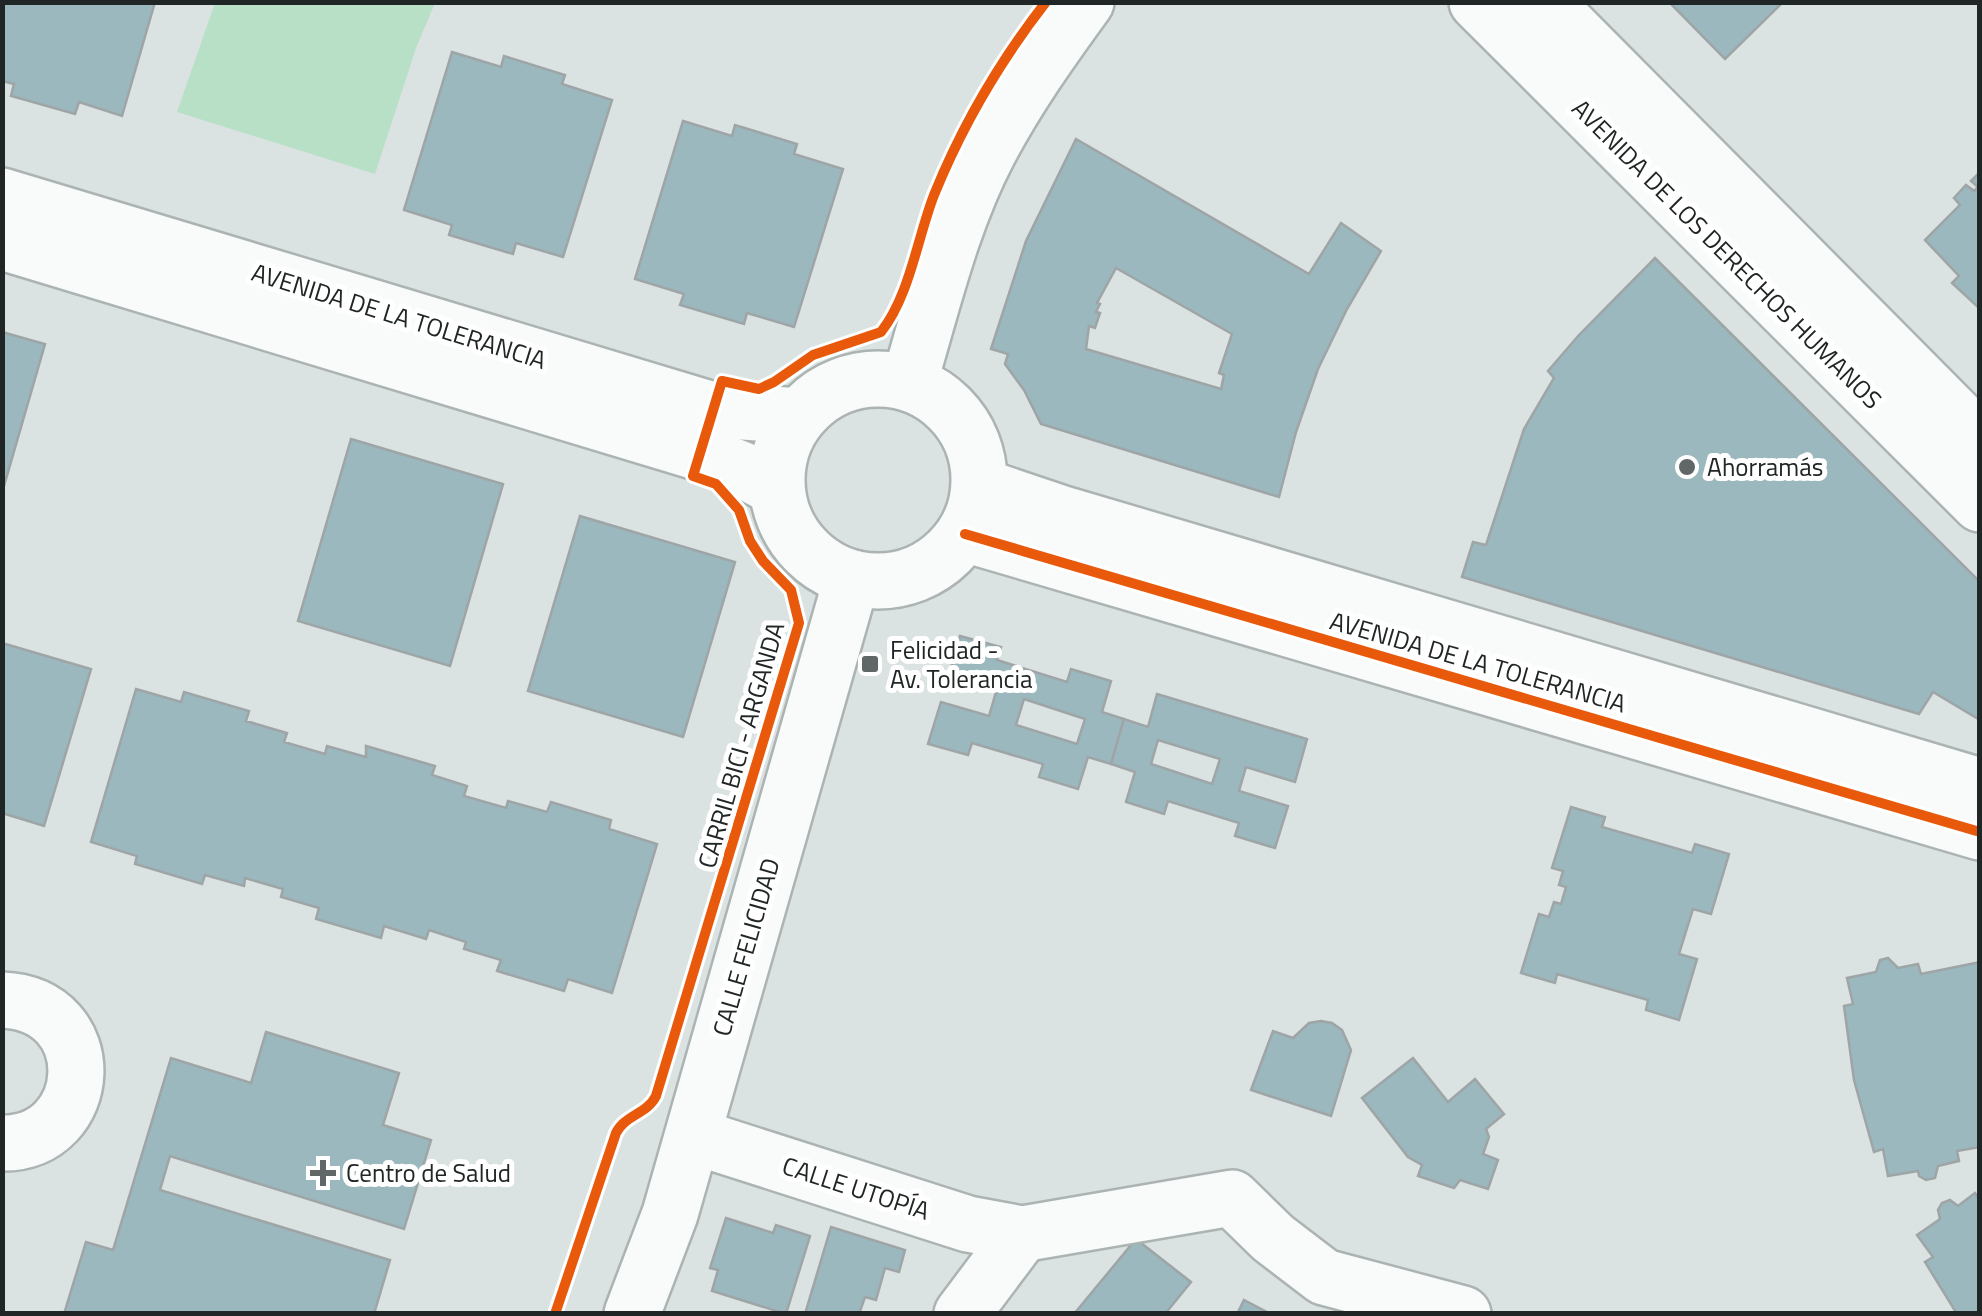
<svg xmlns="http://www.w3.org/2000/svg" width="1982" height="1316" viewBox="0 0 1982 1316" font-family="'Titillium Web',sans-serif">
	<style>
		.green { fill: #b8e0c7 }
		.building { fill: #9ab8bd; stroke: #9fa5a6; stroke-width: 2.5; fill-rule: evenodd }
		.lines { fill: none; stroke-linecap: round; stroke-linejoin: round }
		.street-casing { stroke: #acb3b3; stroke-width: 60 }
		.street { stroke: #f9fbfb; stroke-width: 55 }
		.cycleway-casing { stroke: #fff; stroke-width: 16 }
		.cycleway { stroke: #e8590c; stroke-width: 10 }
		.poi-dot { fill: #616767; stroke: #fff; stroke-width: 4 }
		.labels { text-anchor: middle; dominant-baseline: central; stroke-width: 10; stroke-linejoin: round; paint-order: stroke }
		.street-label { font-size: 25px; fill: #202525; stroke: #fff }
		.poi-label { font-size: 25px; fill: #202525; stroke: #fff; text-anchor: start }
	</style>
	<rect width="100%" height="100%" fill="#dae2e2"/>
	<path class="green" d="M 215,3 L 435,3 L 416,48 L 375,174 L 177,112 Z"/>
	<g class="building">
		<path d="M 2,2 L 155,2 L 122,116 L 79,102 L 75,114 L 11,96 L 14,84 L 2,81 Z"/>
		<path d="M 1669,2 L 1783,2 L 1725,59 Z"/>
		<path d="M 452,52 L 501,67 L 504,56 L 565,75 L 562,84 L 612,100 L 563,257 L 516,243 L 513,254 L 449,235 L 452,225 L 404,210 Z"/>
		<path d="M 683,121 L 732,136 L 735,125 L 797,144 L 794,154 L 843,169 L 794,327 L 747,313 L 744,324 L 680,305 L 684,294 L 635,279 Z"/>
		<path d="M 1076,139 L 1309,274 L 1341,223 L 1381,251 L 1347,309 L 1318,369 L 1296,432 L 1279,497 L 1041,424 L 1024,390 L 1005,364 L 1008,354 L 991,349 L 1026,241 ZM 1116,268 L 1232,334 L 1219,373 L 1224,375 L 1221,389 L 1086,349 L 1089,326 L 1095,328 L 1100,313 L 1096,312 L 1100,304 L 1097,303 Z"/>
		<path d="M 1980,172 L 1980,309 L 1952,283 L 1959,276 L 1925,240 L 1960,205 L 1954,198 L 1966,185 L 1974,191 L 1978,187 L 1971,181 Z"/>
		<path d="M 1655,258 L 1980,582 L 1980,720 L 1933,692 L 1919,714 L 1462,577 L 1473,542 L 1486,545 L 1524,429 L 1554,378 L 1548,371 L 1579,335 Z"/>
		<path d="M 2,332 L 45,344 L 2,493 Z"/>
		<path d="M 351,439 L 503,484 L 450,666 L 298,621 Z"/>
		<path d="M 580,516 L 735,562 L 683,737 L 528,691 Z"/>
		<path d="M 960,636 L 1001,647 L 997,660 L 1067,682 L 1071,669 L 1111,681 L 1102,712 L 1124,719 L 1111,764 L 1088,757 L 1078,789 L 1039,777 L 1043,764 L 972,743 L 968,755 L 928,744 L 941,702 L 989,716 L 996,692 L 948,678 ZM 1024,699 L 1085,719 L 1077,744 L 1016,725 Z"/>
		<path d="M 2,643 L 91,669 L 44,826 L 2,813 Z"/>
		<path d="M 136,689 L 181,702 L 184,692 L 249,711 L 246,721 L 287,733 L 284,742 L 325,754 L 327,746 L 366,757 L 366,746 L 435,766 L 432,775 L 467,786 L 464,796 L 506,808 L 508,801 L 547,812 L 551,802 L 611,820 L 609,829 L 657,844 L 612,993 L 568,979 L 564,991 L 497,971 L 501,960 L 464,949 L 466,942 L 429,930 L 426,939 L 384,926 L 381,938 L 316,919 L 319,908 L 281,897 L 283,889 L 245,878 L 244,886 L 205,875 L 202,884 L 135,864 L 137,856 L 91,842 Z"/>
		<path d="M 1157,694 L 1307,739 L 1295,782 L 1246,767 L 1239,791 L 1288,806 L 1275,848 L 1235,836 L 1239,823 L 1168,801 L 1164,814 L 1126,802 L 1135,772 L 1111,764 L 1124,719 L 1148,727 ZM 1158,740 L 1220,759 L 1212,784 L 1151,764 Z"/>
		<path d="M 1571,807 L 1605,817 L 1602,827 L 1692,853 L 1695,844 L 1729,854 L 1711,914 L 1693,909 L 1679,954 L 1697,959 L 1679,1020 L 1646,1010 L 1648,1000 L 1557,974 L 1555,983 L 1521,973 L 1539,914 L 1549,917 L 1554,902 L 1561,904 L 1566,887 L 1559,885 L 1563,871 L 1552,868 Z"/>
		<path d="M 1888,958 L 1898,968 L 1918,964 L 1921,974 L 1980,962 L 1980,1147 L 1957,1151 L 1959,1161 L 1938,1166 L 1935,1178 L 1926,1180 L 1919,1176 L 1918,1171 L 1888,1176 L 1883,1149 L 1874,1152 L 1854,1080 L 1844,1006 L 1853,1004 L 1847,978 L 1876,972 L 1880,960 Z"/>
		<path d="M 1321,1021 L 1332,1023 L 1342,1030 L 1351,1050 L 1331,1116 L 1251,1090 L 1273,1031 L 1293,1038 L 1309,1023 Z"/>
		<path d="M 266,1032 L 399,1073 L 383,1125 L 431,1140 L 404,1229 L 170,1156 L 160,1190 L 390,1260 L 374,1314 L 64,1314 L 86,1242 L 113,1250 L 171,1058 L 251,1083 Z"/>
		<path d="M 1413,1058 L 1448,1102 L 1475,1079 L 1504,1114 L 1486,1129 L 1489,1137 L 1483,1154 L 1498,1160 L 1488,1189 L 1460,1180 L 1454,1188 L 1418,1176 L 1422,1165 L 1408,1157 L 1362,1098 Z"/>
		<path d="M 1975,1193 L 1980,1200 L 1980,1314 L 1957,1314 L 1925,1262 L 1933,1257 L 1917,1235 L 1940,1219 L 1938,1210 L 1942,1203 L 1950,1200 L 1958,1206 Z"/>
		<path d="M 726,1218 L 773,1233 L 776,1225 L 810,1236 L 786,1314 L 712,1291 L 718,1270 L 710,1268 Z"/>
		<path d="M 831,1227 L 905,1250 L 899,1272 L 885,1268 L 876,1300 L 865,1297 L 859,1314 L 805,1314 Z"/>
		<path d="M 1136,1239 L 1191,1282 L 1165,1314 L 1074,1314 Z"/>
		<path d="M 1244,1300 L 1271,1314 L 1237,1314 Z"/>
	</g>
	<g class="lines">
		<defs>
			<g id="street">
				<path d="M 1477,2 L 1980,504"/>
				<path d="M 1545,2 L 1980,440"/>
				<path d="M 2,196 L 713,410 L 799,416"/>
				<path d="M 2,242 L 700,453 L 741,469 L 776,488"/>
				<circle cx="878" cy="480" r="101"/>
				<path d="M 909,383 C 932,306 951,223 989,151 C 1017,98 1051,50 1086,2"/>
				<path d="M 980,486 L 1060,513 L 1980,786"/>
				<path d="M 965,534 L 1980,832"/>
				<path d="M 2,1000 C 105,1004 96,1144 2,1143"/>
				<path d="M 693,1136 L 968,1224 L 1022,1234 L 1232,1198 L 1273,1238 L 1324,1277 L 1463,1314"/>
				<path d="M 632,1314 L 670,1214 L 852,578"/>
				<path d="M 962,1314 L 1022,1234"/>
			</g>
		</defs>
		<use href="#street" class="street-casing"/>
		<use href="#street" class="street"/>
		<defs>
			<g id="cycleway">
				<path d="M 965,534 L 1980,832"/>
				<path d="M 555,1314 L 616,1133 C 625,1115 647,1114 656,1096 L 799,623 L 791,590 L 763,561 L 750,541 L 739,510 L 716,484 L 693,476 L 722,381 L 759,389 L 774,382 L 813,355 L 881,332 C 910,295 917,239 934,195 C 962,126 1000,61 1046,2"/>
			</g>
		</defs>
		<use href="#cycleway" class="cycleway-casing"/>
		<use href="#cycleway" class="cycleway"/>
	</g>
	<g class="poi-dot">
		<circle cx="1687" cy="467" r="10"/>
		<rect x="860" y="654" width="20" height="20" rx="5"/>
		<path d="M318 1158h10v10h10v10h-10v10h-10v-10h-10v-10h10z"/>
	</g>
	<g class="labels">
		<g class="street-label">
			<text transform="translate(1727 254) rotate(45)">AVENIDA DE LOS DERECHOS HUMANOS</text>
			<text transform="translate(399 316) rotate(17)">AVENIDA DE LA TOLERANCIA</text>
			<text transform="translate(1478 662) rotate(16)">AVENIDA DE LA TOLERANCIA</text>
			<text transform="translate(741 745) rotate(-74)">CARRIL BICI - ARGANDA</text>
			<text transform="translate(746 947) rotate(-74)">CALLE FELICIDAD</text>
			<text transform="translate(856 1188) rotate(18)">CALLE UTOPÍA</text>
		</g>
		<g class="poi-label">
			<text x="1707" y="467">Ahorramás</text>
			<text x="890" y="650">Felicidad -<tspan x="890" dy="29">Av. Tolerancia</tspan></text>
			<text x="346" y="1173">Centro de Salud</text>
		</g>
	</g>
	<rect width="1982" height="1316" fill="none" stroke="#202525" stroke-width="10"/>
</svg>
